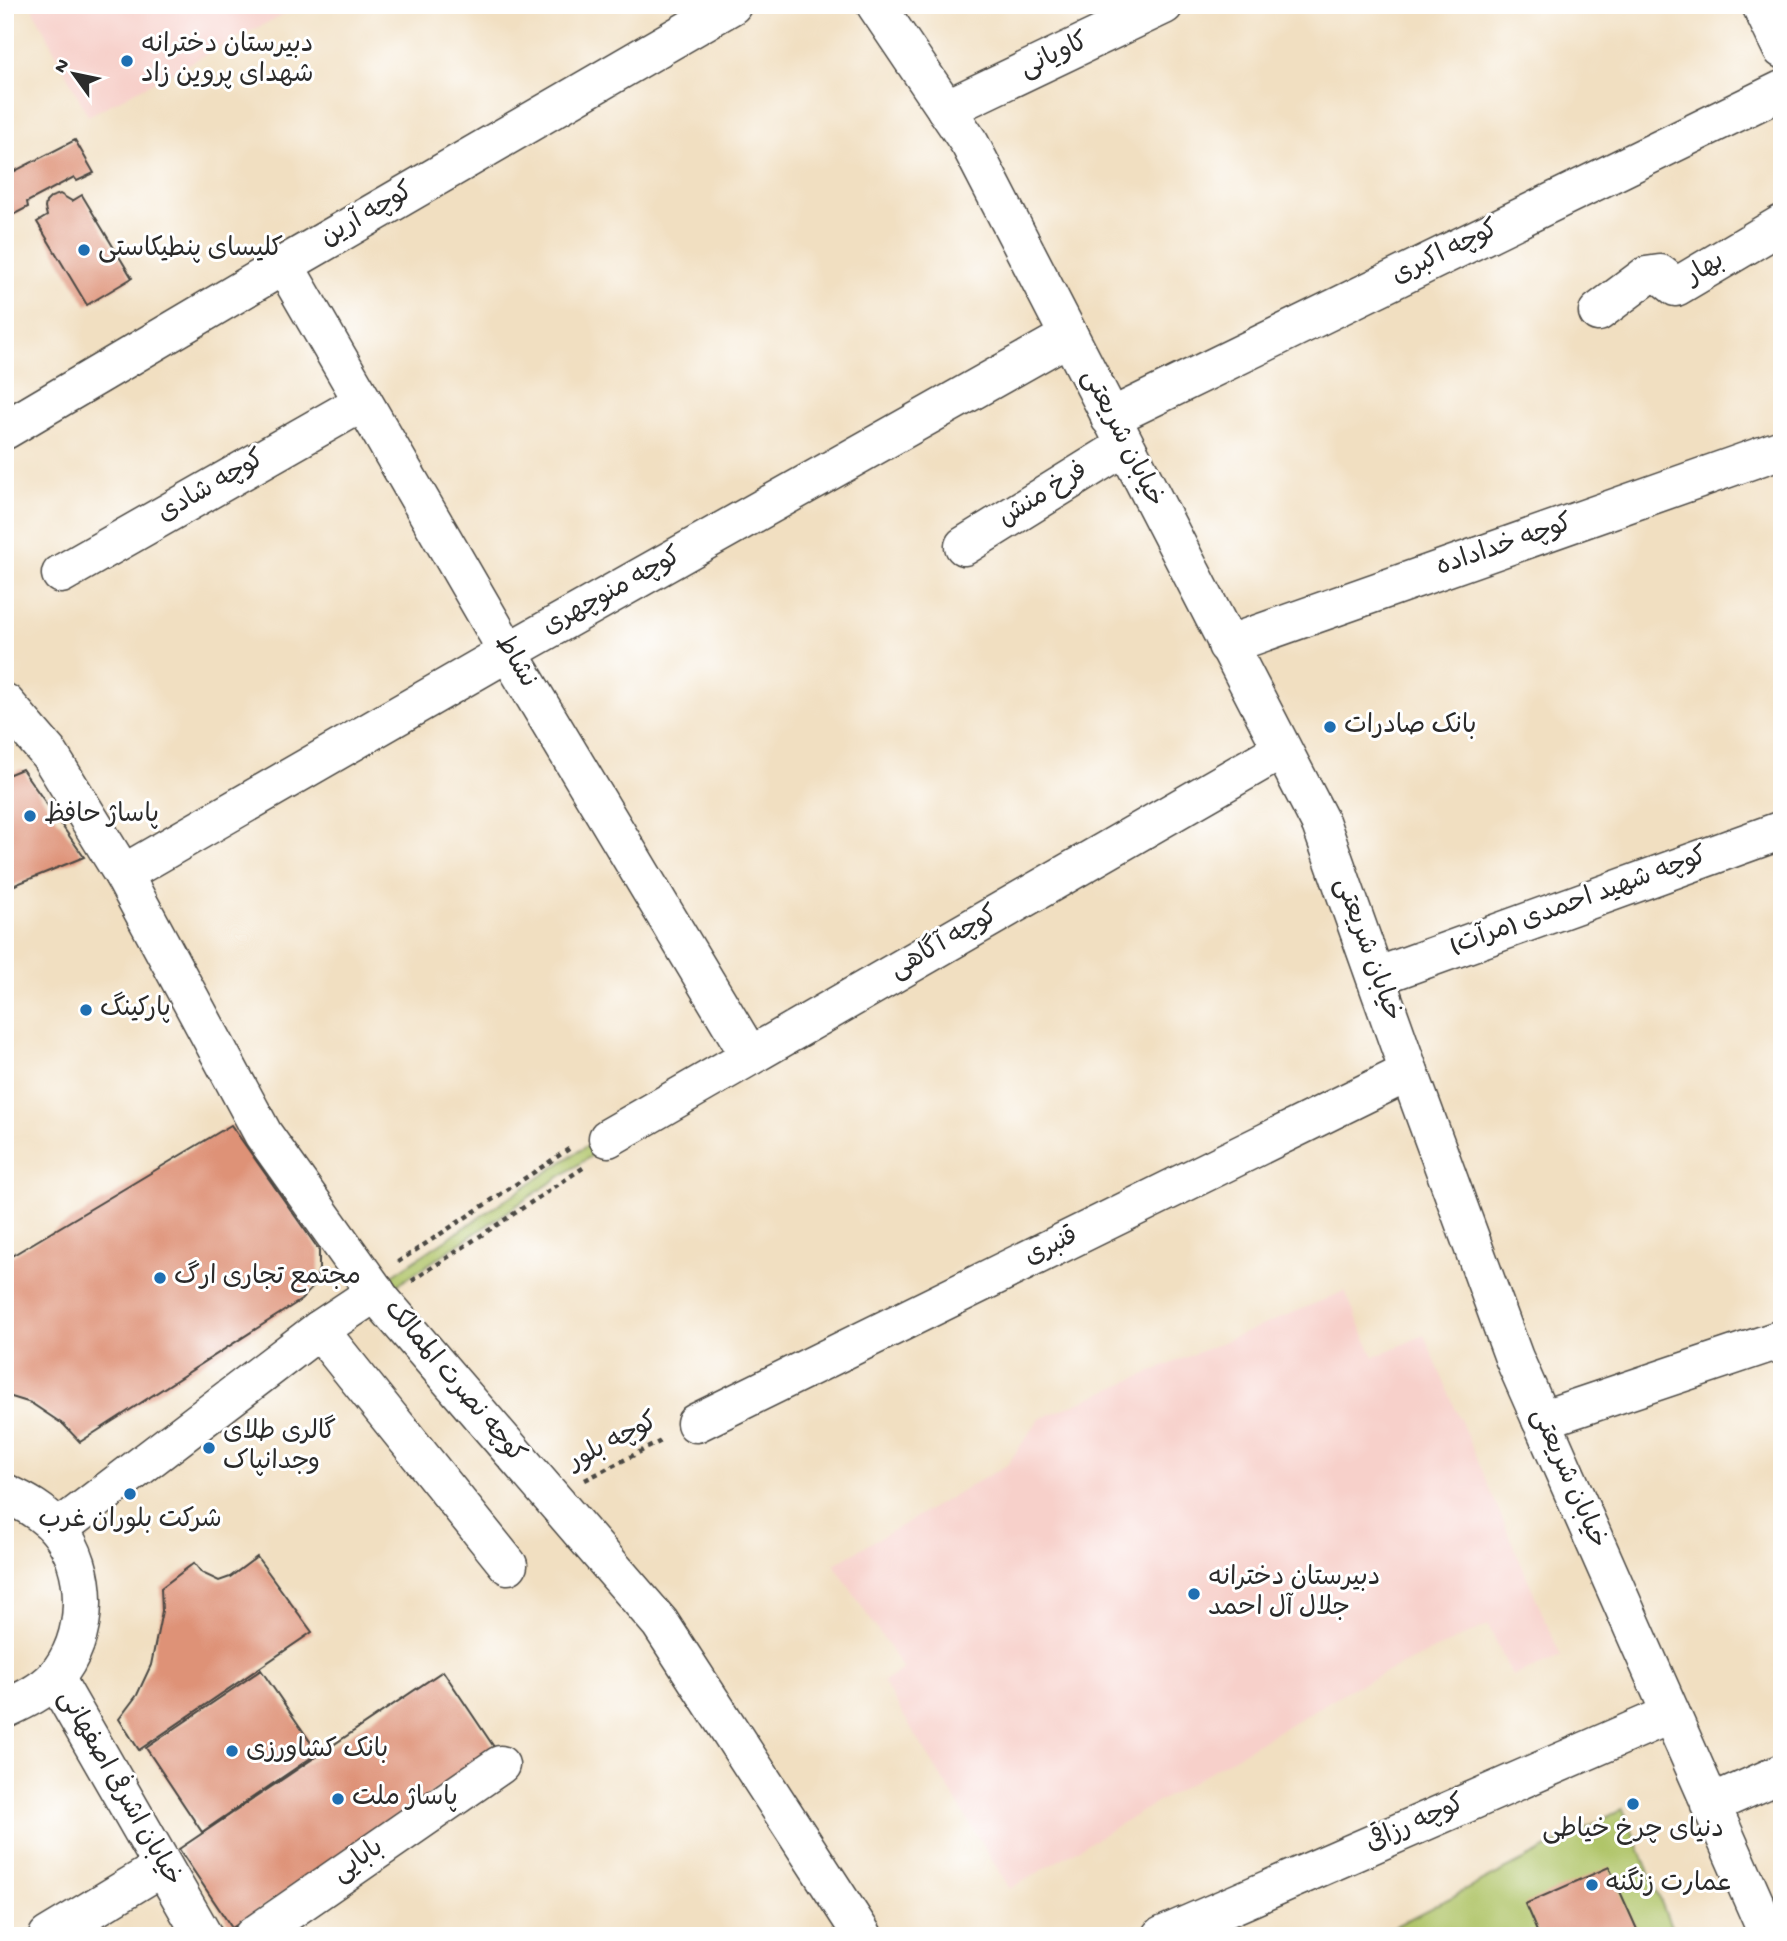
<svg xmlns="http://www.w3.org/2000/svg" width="1787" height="1941" viewBox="0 0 1787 1941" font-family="'Gochi Hand','Playpen Sans Arabic',sans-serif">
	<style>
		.built { fill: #f7d0ca }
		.green { fill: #b0c569; stroke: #6e784a; stroke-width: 2 }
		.building { fill: #de9277 }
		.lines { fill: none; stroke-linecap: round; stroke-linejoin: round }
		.minor-casing { stroke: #494642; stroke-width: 41 }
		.major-casing { stroke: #494642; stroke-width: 41 }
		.path { stroke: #494642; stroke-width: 4.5; stroke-dasharray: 5 5; stroke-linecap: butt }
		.minor { stroke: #fff; stroke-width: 38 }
		.major { stroke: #fff; stroke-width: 38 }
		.poi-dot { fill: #1f6fb2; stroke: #fff; stroke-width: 2.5 }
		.labels { text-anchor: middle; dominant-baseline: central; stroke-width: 6; stroke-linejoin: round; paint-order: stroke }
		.poi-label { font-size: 26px; fill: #2b2b2b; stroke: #fff; text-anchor: start }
		.street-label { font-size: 26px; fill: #2b2b2b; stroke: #fff }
	</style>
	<rect width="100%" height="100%" fill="#fff"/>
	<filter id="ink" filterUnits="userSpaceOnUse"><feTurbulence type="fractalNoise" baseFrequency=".0143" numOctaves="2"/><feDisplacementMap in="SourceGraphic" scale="14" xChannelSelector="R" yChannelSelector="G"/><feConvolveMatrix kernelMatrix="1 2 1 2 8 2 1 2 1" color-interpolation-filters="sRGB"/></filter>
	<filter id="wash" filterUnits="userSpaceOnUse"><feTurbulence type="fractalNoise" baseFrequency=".00686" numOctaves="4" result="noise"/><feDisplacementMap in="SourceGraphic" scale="28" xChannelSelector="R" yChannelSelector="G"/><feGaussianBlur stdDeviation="1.57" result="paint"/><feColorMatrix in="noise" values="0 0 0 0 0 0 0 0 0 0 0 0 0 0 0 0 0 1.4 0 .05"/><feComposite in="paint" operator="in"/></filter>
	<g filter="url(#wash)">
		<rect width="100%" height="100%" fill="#f1dfc1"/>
		<g class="built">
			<path d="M 31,5 L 301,5 L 88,116 Z"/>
			<path d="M 1345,1291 L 1374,1357 L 1424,1335 L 1561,1657 L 1512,1676 L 1488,1625 L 1350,1689 L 1010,1889 L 883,1682 L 903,1669 L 834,1564 L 1007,1465 L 1039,1419 Z"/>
		</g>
		<g class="green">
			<path d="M 594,1141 L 600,1150 L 391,1289 L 385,1280 Z"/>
			<path d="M 1623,1809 L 1675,1936 L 1376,1936 Z"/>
		</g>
		<g id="blocks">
			<g class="building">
				<path d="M 75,140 L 94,173 L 77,181 L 74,177 L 27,202 L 28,207 L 5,219 L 5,176 Z"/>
				<path d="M 60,194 L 72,201 L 82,195 L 132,278 L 87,305 L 37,222 L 47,216 L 45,208 L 46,202 L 51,197 Z"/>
				<path d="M 22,769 L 84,857 L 5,889 L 5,776 Z"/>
				<path d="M 231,1125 L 319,1250 L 319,1269 L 313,1287 L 301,1300 L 80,1442 L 64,1425 L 31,1403 L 5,1395 L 5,1260 Z"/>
				<path d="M 257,1557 L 312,1632 L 139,1750 L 119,1719 L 137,1695 L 151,1665 L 162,1611 L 161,1588 L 194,1563 L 202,1573 L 219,1581 L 230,1577 Z"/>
				<path d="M 261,1670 L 318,1753 L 202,1832 L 146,1748 Z"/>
				<path d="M 443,1671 L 496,1750 L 232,1928 L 179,1849 Z"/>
				<path d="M 1609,1867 L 1640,1936 L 1539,1936 L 1525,1904 Z"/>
			</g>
		</g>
	</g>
	<g filter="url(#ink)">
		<use href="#blocks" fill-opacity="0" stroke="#494642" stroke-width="2"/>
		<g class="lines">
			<defs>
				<g id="minor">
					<path d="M 1761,5 L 1782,49"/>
					<path d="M 946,109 L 1164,5"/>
					<path d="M 284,265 L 508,652 L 750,1056"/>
					<path d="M 1598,312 L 1646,276 L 1660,274 L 1676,287 L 1782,224"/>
					<path d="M 1110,418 L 1782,90"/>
					<path d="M 5,430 L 284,265 L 732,5"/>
					<path d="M 964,546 L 1125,446"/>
					<path d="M 61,574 L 363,402"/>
					<path d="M 1227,645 L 1782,449"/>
					<path d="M 5,703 L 49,754 L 123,874 L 263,1134 L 382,1301 L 660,1623 L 863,1936"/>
					<path d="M 123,874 L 508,652 L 1069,336"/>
					<path d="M 1376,977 L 1782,830"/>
					<path d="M 608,1138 L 1281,750"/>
					<path d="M 319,1330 L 508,1565"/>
					<path d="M 1541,1420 L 1782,1339"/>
					<path d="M 696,1423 L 1409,1072"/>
					<path d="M 58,1529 L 319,1330 L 376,1292"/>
					<path d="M 1710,1805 L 1782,1773"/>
					<path d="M 48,1936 L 149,1875"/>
					<path d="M 253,1936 L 500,1765"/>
					<path d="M 1162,1936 L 1671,1714"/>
				</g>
				<g id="major">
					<path d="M 876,5 L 970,144 L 1321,824 L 1409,1072 L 1514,1358 L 1769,1936"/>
					<path d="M 5,1493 C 25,1502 43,1512 58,1529 C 91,1570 90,1638 55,1678 C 42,1692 22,1701 5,1709"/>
					<path d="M 55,1678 L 203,1936"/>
				</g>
			</defs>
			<use href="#minor" class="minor-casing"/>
			<use href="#major" class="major-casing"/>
			<g class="path">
				<path d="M 398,1262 L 572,1147"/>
				<path d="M 412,1281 L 586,1166"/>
				<path d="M 585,1480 L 665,1439"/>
			</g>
			<use href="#minor" class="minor"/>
			<use href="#major" class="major"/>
		</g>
	</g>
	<g class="poi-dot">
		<circle cx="127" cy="61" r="7"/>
		<circle cx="84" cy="250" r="7"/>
		<circle cx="1330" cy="727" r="7"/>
		<circle cx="30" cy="816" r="7"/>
		<circle cx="86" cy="1010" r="7"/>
		<circle cx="160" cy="1278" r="7"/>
		<circle cx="209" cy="1448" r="7"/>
		<circle cx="130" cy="1494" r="7"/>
		<circle cx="1194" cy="1594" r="7"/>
		<circle cx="232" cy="1751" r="7"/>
		<circle cx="338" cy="1799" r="7"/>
		<circle cx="1633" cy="1804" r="7"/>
		<circle cx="1592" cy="1885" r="7"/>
	</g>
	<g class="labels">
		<g class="poi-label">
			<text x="141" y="46">دبیرستان دخترانه<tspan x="141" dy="30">شهدای پروین زاد</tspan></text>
			<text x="98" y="250">کلیسای پنطیکاستی</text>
			<text x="1344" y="727">بانک صادرات</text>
			<text x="44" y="816">پاساژ حافظ</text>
			<text x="100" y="1010">پارکینگ</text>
			<text x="174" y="1278">مجتمع تجاری ارگ</text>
			<text x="223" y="1433">گالری طلای<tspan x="223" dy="30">وجدانپاک</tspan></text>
			<text x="130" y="1521" text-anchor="middle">شرکت بلوران غرب</text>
			<text x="1208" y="1579">دبیرستان دخترانه<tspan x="1208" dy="30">جلال آل احمد</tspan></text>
			<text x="246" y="1751">بانک کشاورزی</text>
			<text x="352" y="1799">پاساژ ملت</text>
			<text x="1633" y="1831" text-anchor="middle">دنیای چرخ خیاطی</text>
			<text x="1606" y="1885">عمارت زنگنه</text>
		</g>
		<g class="street-label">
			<text transform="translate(1055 57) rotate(-25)">کاویانی</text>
			<text transform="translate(368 216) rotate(-30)">کوچه آرین</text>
			<text transform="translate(1446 254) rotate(-26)">کوچه اکبری</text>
			<text transform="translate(1706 270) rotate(-31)">بهار</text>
			<text transform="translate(1121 439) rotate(63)">خیابان شریعتی</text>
			<text transform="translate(212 488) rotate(-30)">کوچه شادی</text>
			<text transform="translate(1044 496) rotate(-32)">فرخ منش</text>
			<text transform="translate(1505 547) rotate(-19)">کوچه خداداده</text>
			<text transform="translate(613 593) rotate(-29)">کوچه منوچهری</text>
			<text transform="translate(514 662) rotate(59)">نشاط</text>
			<text transform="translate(1579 903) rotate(-20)">کوچه شهید احمدی (مرآت)</text>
			<text transform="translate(945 944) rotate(-30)">کوچه آگاهی</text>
			<text transform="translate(1366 950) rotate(70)">خیابان شریعتی</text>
			<text transform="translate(1052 1248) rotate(-26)">قنبری</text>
			<text transform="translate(453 1383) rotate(50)">کوچه نصرت الممالک</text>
			<text transform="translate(614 1443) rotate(-27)">کوچه بلور</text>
			<text transform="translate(1567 1479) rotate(66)">خیابان شریعتی</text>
			<text transform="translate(118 1789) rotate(60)">خیابان اشرفی اصفهانی</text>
			<text transform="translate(1416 1825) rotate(-24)">کوچه رزاقی</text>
			<text transform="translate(359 1862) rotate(-35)">بابایی</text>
		</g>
	</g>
	<rect width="1787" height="1941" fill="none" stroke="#fff" stroke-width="28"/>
	<g transform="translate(74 74) rotate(303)" stroke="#ffffff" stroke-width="5" paint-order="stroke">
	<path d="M0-5L12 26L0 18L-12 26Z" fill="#2b2b2b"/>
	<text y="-10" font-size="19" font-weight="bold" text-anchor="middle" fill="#2b2b2b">N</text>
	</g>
</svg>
